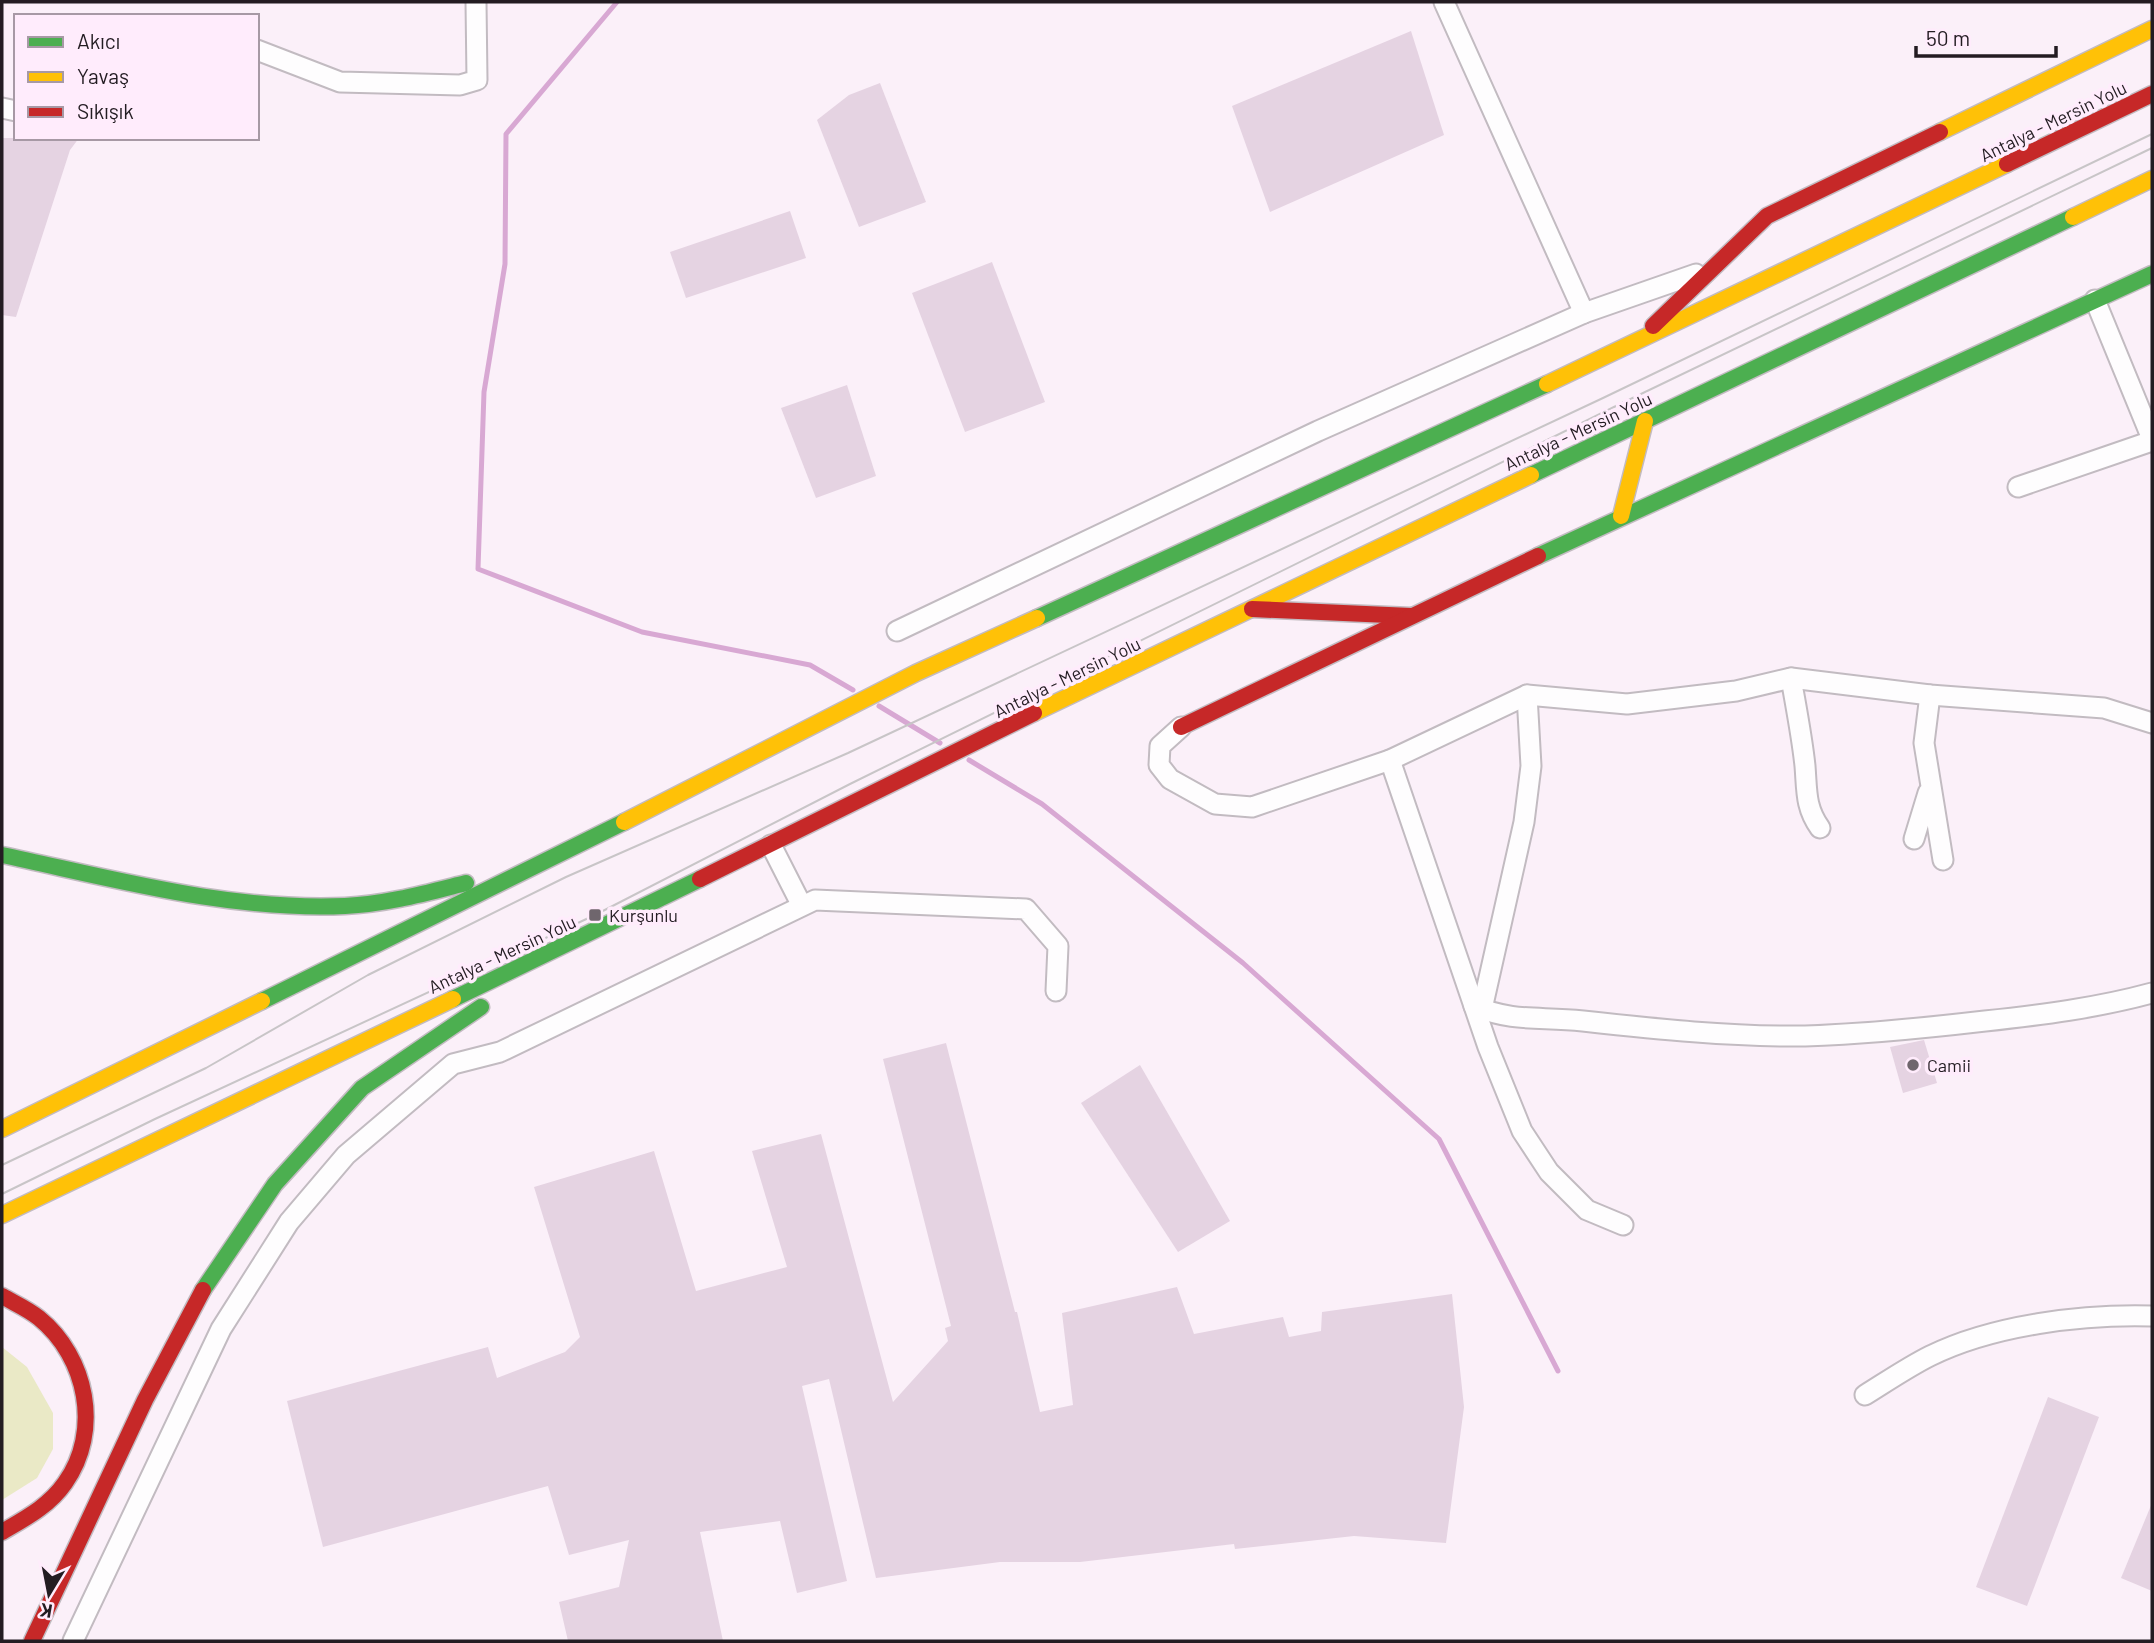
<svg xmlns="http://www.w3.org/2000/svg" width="2154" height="1643" viewBox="0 0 2154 1643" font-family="Barlow,sans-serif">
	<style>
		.green { fill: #eae9c6 }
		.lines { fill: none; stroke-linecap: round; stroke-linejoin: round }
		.stream { stroke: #d8a8d3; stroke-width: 5 }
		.building { fill: #e5d3e2 }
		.street-casing { stroke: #c2bbc1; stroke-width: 23 }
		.fast-casing { stroke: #c2bbc1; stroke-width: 19 }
		.slow-casing { stroke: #c2bbc1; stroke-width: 19 }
		.jam-casing { stroke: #c2bbc1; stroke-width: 19 }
		.street { stroke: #fefdfe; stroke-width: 19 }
		.fast { stroke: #4caf50; stroke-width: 16 }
		.slow { stroke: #ffc107; stroke-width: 16 }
		.jam { stroke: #c62828; stroke-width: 16 }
		.tram { stroke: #c8c5c7; stroke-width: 2 }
		.poi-dot { fill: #6f666d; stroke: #ffecfc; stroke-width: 2.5 }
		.labels { text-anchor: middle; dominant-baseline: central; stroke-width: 7; stroke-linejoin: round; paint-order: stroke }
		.street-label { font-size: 18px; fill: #231c22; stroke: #ffecfc }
		.poi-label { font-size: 18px; fill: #231c22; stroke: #ffecfc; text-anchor: start }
	</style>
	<rect width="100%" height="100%" fill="#fbf0f9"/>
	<path class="green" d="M 2,1347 L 27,1367 L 53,1413 L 53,1449 L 37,1478 L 2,1500 Z"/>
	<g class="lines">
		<g class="stream">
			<path d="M 617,2 L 506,134 L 505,264 L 484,392 L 478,569 L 642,632 L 810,665 L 853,690"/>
			<path d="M 879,706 L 940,743"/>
			<path d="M 969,760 L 1042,804 L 1243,963 L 1439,1139 L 1558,1371"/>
		</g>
	</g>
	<g class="building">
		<path d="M 1411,31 L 1444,135 L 1270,212 L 1232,106 Z"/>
		<path d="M 880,83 L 926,202 L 859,227 L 817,120 L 849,95 Z"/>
		<path d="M 2,138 L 79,138 L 70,150 L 16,317 L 2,315 Z"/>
		<path d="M 790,211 L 806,258 L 686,298 L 670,252 Z"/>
		<path d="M 992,262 L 1045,402 L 965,432 L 912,293 Z"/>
		<path d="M 847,385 L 876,476 L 816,498 L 781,408 Z"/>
		<path d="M 1924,1040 L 1937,1083 L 1903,1093 L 1890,1047 Z"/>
		<path d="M 946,1043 L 1015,1312 L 1017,1312 L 1040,1412 L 1073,1405 L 1062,1313 L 1177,1287 L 1194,1334 L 1283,1317 L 1289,1337 L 1321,1331 L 1322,1312 L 1452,1294 L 1464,1407 L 1446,1543 L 1354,1536 L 1235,1549 L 1234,1544 L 1080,1562 L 1000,1562 L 876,1578 L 829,1379 L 802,1386 L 847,1581 L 797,1593 L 780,1521 L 700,1532 L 723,1641 L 568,1641 L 559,1602 L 619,1587 L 629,1540 L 569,1555 L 548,1486 L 323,1547 L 287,1401 L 488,1347 L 497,1378 L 565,1352 L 580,1337 L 534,1187 L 654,1151 L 696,1291 L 787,1267 L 752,1151 L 821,1134 L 893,1402 L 948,1341 L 945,1328 L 951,1326 L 883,1059 Z"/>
		<path d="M 1140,1065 L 1230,1221 L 1178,1252 L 1081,1103 Z"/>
		<path d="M 2048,1397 L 2099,1417 L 2027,1606 L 1976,1587 Z"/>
		<path d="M 2152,1503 L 2152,1591 L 2121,1578 Z"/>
	</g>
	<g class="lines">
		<defs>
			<g id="street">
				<path d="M 1444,2 L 1584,313"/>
				<path d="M 257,50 L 340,82 L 460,85 L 477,80 L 476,2"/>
				<path d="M 2,108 L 16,111"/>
				<path d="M 2095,300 L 2152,439"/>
				<path d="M 2018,487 L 2152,441"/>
				<path d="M 897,631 L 1318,431 L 1584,313 L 1696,274"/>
				<path d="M 1791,678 C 1796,707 1802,737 1805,766 C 1807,790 1805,807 1820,828"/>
				<path d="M 1930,695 L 1924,743 L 1943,860"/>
				<path d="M 1181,727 L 1160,746 L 1159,765 L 1170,779 L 1215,804 L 1252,807 L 1390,760 L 1527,695 L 1627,704 L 1736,691 L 1791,678 L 1930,695 L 2104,708 L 2152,723"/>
				<path d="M 1390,760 L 1488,1047 L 1522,1131 L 1549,1172 L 1587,1210 L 1623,1225"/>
				<path d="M 1914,839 L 1928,793"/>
				<path d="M 771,845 L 801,904"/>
				<path d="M 1474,1006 C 1516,1023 1540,1016 1583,1021 C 1656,1029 1731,1037 1805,1036 C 1865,1034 1925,1028 1985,1021 C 2041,1015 2097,1008 2152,993"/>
				<path d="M 1482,1009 L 1524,822 L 1531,766 L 1527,695"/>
				<path d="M 1865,1395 C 1886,1382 1908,1367 1930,1356 C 1993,1325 2082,1314 2152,1316"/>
				<path d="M 73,1641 L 221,1329 L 289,1222 L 346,1155 L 453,1064 L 500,1052 L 815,900 L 1026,909 L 1058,946 L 1056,991"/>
			</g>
			<g id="fast">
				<path d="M 1531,475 L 2073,217"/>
				<path d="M 1538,556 L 2152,274"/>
				<path d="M 1037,618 L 1547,384"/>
				<path d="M 2,855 C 115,879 229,911 345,906 C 387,904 426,893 466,883"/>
				<path d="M 453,999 L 700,879"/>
				<path d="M 262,1001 L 624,822"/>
				<path d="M 203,1290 L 275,1184 L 362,1088 L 481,1007"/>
			</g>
			<g id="slow">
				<path d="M 1940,132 L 2152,29"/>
				<path d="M 2073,217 L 2152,179"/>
				<path d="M 1547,384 L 2007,164"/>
				<path d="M 1621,516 L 1645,421"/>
				<path d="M 1034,713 L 1531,475"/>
				<path d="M 624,822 L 916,673 L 1037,618"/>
				<path d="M 2,1129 L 262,1001"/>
				<path d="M 2,1215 L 453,999"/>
			</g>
			<g id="jam">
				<path d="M 2007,164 L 2152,94"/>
				<path d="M 1653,326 L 1767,216 L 1940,132"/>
				<path d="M 1252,609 L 1411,616"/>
				<path d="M 1181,727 L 1538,556"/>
				<path d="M 700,879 L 1034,713"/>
				<path d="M 2,1296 C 14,1303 28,1309 39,1318 C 87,1357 102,1431 65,1483 C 49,1506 26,1518 2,1532"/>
				<path d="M 32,1641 L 145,1400 L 203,1290"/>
			</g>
		</defs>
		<use href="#street" class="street-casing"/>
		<use href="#fast" class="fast-casing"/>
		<use href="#slow" class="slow-casing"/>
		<use href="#jam" class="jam-casing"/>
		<use href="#street" class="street"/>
		<use href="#fast" class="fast"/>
		<use href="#slow" class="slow"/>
		<use href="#jam" class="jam"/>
		<g class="tram">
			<path d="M 2,1165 L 206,1068 L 368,975 L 566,877 L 848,753 L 1603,398 L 2152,134"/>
			<path d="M 2,1194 L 155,1119 L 595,915 L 850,784 L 1616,406 L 2152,148"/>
		</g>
	</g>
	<g class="poi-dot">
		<rect x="588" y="908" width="14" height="14" rx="3.5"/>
		<circle cx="1913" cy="1065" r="7"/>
	</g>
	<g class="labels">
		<g class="street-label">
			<text transform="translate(2053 121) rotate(-26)">Antalya - Mersin Yolu</text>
			<text transform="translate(1578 431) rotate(-25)">Antalya - Mersin Yolu</text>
			<text transform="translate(1067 677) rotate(-26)">Antalya - Mersin Yolu</text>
			<text transform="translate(502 954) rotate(-25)">Antalya - Mersin Yolu</text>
		</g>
		<g class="poi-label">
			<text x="609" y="915">Kurşunlu</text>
			<text x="1927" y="1065">Camii</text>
		</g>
	</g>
	<rect width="2154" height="1643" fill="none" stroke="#231c22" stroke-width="7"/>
	<rect x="14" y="14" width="245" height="126" fill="#ffecfc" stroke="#a799a5" stroke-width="2"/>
	<rect x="28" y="37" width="35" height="10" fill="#4caf50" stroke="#a799a5" stroke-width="2"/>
	<text x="77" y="49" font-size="21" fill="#231c22">Akıcı</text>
	<rect x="28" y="72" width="35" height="10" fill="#ffc107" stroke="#a799a5" stroke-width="2"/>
	<text x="77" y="84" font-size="21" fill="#231c22">Yavaş</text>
	<rect x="28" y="107" width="35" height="10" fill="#c62828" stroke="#a799a5" stroke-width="2"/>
	<text x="77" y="119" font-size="21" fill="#231c22">Sıkışık</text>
	<g transform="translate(49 1594) rotate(190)" stroke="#ffecfc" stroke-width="5" paint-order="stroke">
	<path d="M0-5L12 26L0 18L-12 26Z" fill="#231c22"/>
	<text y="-10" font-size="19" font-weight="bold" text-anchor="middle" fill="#231c22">K</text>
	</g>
	<path d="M1916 46v10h140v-10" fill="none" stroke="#231c22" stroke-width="3.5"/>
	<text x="1926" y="46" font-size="21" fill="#231c22" stroke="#ffecfc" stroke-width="5" paint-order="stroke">50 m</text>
</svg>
